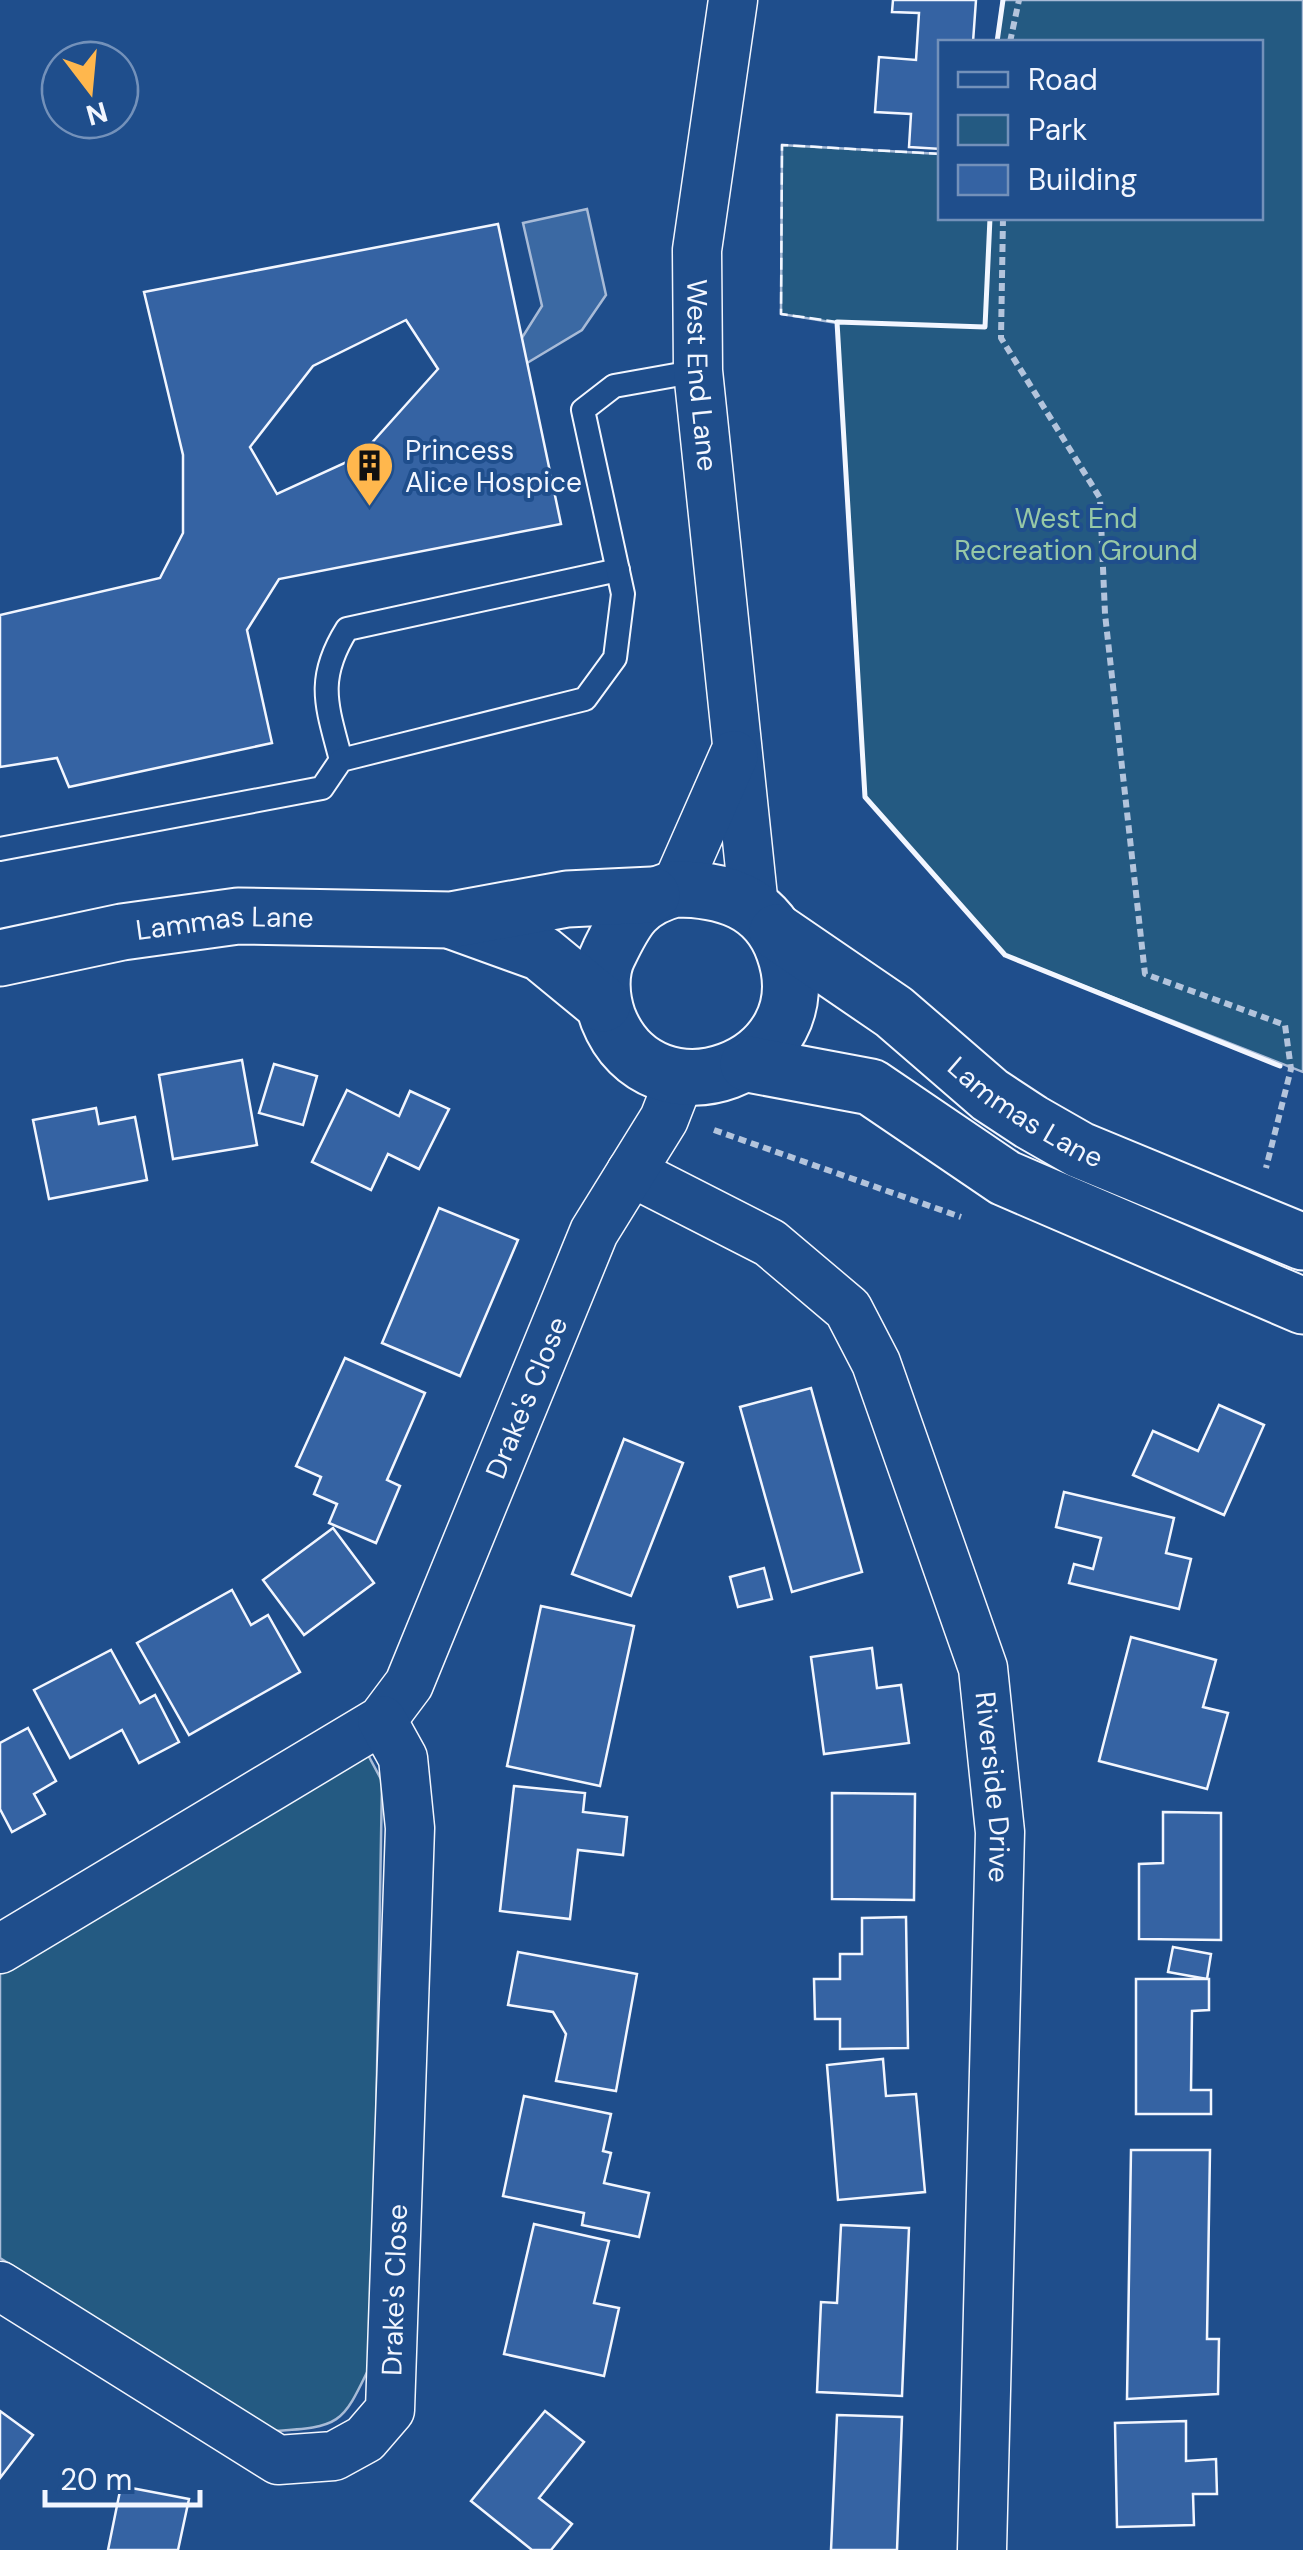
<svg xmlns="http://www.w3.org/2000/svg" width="1303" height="2550" viewBox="0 0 1303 2550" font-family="'DM Sans',sans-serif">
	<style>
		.green { fill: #245a82; stroke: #a8bbd7; stroke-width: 2.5 }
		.water { fill: #3b69a3; stroke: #a8bbd7; stroke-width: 2.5 }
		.building { fill: #3563a3; stroke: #f2f6ff; stroke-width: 2.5; fill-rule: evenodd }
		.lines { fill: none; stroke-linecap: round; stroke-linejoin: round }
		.lane-casing { stroke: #f2f6ff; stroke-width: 26 }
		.street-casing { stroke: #f2f6ff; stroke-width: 51 }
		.primary-casing { stroke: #f2f6ff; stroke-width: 59 }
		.path { stroke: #b3c4dc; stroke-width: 6; stroke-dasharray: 8 5; stroke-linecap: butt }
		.lane { stroke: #1f4e8c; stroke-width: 22 }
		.street { stroke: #1f4e8c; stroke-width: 48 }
		.primary { stroke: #1f4e8c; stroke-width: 55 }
		.fence { stroke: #f2f6ff; stroke-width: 2.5; stroke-dasharray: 12 5; stroke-linecap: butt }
		.wall { stroke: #f2f6ff; stroke-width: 5 }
		.labels { text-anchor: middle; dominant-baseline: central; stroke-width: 8; stroke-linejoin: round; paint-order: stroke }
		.street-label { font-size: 28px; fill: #f2f6ff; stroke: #1f4e8c }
		.poi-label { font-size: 28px; fill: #f2f6ff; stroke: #1f4e8c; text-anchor: start }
		.park-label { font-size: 28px; fill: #97c8a6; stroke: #1f4e8c }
	</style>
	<rect width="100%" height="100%" fill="#1f4e8c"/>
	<g class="green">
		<path d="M 1002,0 L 1303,0 L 1303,1072 L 1005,955 L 865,797 L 837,323 L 781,314 L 782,145 L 940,154 L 941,218 L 1260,218 L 1260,42 L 997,42 Z"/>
		<path d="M 367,1753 L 382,1781 L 372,2362 C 342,2424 343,2427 273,2431 L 0,2258 L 0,1972 Z"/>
	</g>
	<path class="water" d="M 587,209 L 606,295 L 582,330 L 527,363 L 518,344 L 542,306 L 523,223 Z"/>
	<g class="building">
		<path d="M 893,0 L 976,0 L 973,42 L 941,42 L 941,149 L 909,147 L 911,114 L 875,112 L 879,57 L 916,60 L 919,13 L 892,12 Z"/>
		<path d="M 498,224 L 561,524 L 279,579 L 247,630 L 272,743 L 69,787 L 57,758 L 0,767 L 0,615 L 160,578 L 183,533 L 183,455 L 144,292 ZM 406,320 L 438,369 L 360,456 L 277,494 L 250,447 L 313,366 Z"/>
		<path d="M 242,1060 L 257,1145 L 173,1159 L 159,1075 Z"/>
		<path d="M 274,1064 L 317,1076 L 303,1125 L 259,1113 Z"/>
		<path d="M 347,1090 L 399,1116 L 410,1091 L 449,1109 L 419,1169 L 388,1154 L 371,1190 L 312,1162 Z"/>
		<path d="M 96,1108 L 99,1124 L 135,1117 L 147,1180 L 49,1199 L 33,1120 Z"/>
		<path d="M 439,1208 L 518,1240 L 460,1376 L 382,1343 Z"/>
		<path d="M 345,1358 L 425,1393 L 387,1480 L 400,1486 L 376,1543 L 329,1523 L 337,1504 L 314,1494 L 321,1477 L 296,1466 Z"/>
		<path d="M 811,1388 L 862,1572 L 792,1592 L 740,1407 Z"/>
		<path d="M 1219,1405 L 1264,1425 L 1224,1515 L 1133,1475 L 1153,1431 L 1198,1451 Z"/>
		<path d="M 624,1439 L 683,1463 L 631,1596 L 572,1574 Z"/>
		<path d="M 1064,1492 L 1174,1518 L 1166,1553 L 1191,1559 L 1179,1609 L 1069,1583 L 1074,1564 L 1093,1569 L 1101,1538 L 1056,1527 Z"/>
		<path d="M 333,1528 L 374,1583 L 304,1635 L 263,1580 Z"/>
		<path d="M 764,1568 L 772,1599 L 738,1607 L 730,1577 Z"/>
		<path d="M 232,1590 L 251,1625 L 268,1615 L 300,1672 L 189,1735 L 137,1643 Z"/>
		<path d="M 541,1606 L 634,1626 L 600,1786 L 507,1766 Z"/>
		<path d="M 1131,1637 L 1216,1660 L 1203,1707 L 1228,1713 L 1207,1789 L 1099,1761 Z"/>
		<path d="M 872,1648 L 877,1688 L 901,1685 L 909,1743 L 824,1754 L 811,1657 Z"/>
		<path d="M 111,1650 L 140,1703 L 155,1695 L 179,1742 L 139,1763 L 122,1730 L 70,1758 L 34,1690 Z"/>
		<path d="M 28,1728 L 56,1781 L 34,1794 L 45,1814 L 12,1832 L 0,1809 L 0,1743 Z"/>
		<path d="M 514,1786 L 585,1793 L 583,1812 L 627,1817 L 623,1855 L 578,1850 L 570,1919 L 500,1911 Z"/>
		<path d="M 832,1793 L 915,1794 L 914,1900 L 832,1899 Z"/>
		<path d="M 1163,1812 L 1221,1813 L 1221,1940 L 1139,1939 L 1139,1864 L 1163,1863 Z"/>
		<path d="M 906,1917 L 908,2048 L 840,2049 L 840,2019 L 815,2019 L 814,1979 L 840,1979 L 840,1954 L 862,1954 L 862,1918 Z"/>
		<path d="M 1173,1947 L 1211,1954 L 1207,1979 L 1168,1972 Z"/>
		<path d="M 518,1952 L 637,1974 L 616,2091 L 556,2081 L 566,2034 L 553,2012 L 508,2005 Z"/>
		<path d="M 1136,1979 L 1209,1979 L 1209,2010 L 1192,2011 L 1191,2090 L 1211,2090 L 1211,2114 L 1136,2114 Z"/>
		<path d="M 883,2059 L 886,2096 L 916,2094 L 925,2192 L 838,2200 L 827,2065 Z"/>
		<path d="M 524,2096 L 611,2114 L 603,2151 L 611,2153 L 604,2183 L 649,2193 L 639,2237 L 582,2225 L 584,2213 L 503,2196 Z"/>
		<path d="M 1131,2150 L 1210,2150 L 1207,2339 L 1219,2339 L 1218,2394 L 1127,2399 Z"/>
		<path d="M 534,2224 L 609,2241 L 594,2303 L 619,2308 L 604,2376 L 504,2354 Z"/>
		<path d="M 841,2225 L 909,2228 L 902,2396 L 817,2392 L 821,2302 L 837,2303 Z"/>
		<path d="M 0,2411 L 33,2435 L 0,2478 Z"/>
		<path d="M 545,2411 L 584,2442 L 539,2498 L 572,2524 L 551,2550 L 532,2550 L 471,2501 Z"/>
		<path d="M 837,2415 L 902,2417 L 897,2550 L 831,2550 Z"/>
		<path d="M 1186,2421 L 1186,2461 L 1216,2459 L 1217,2494 L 1193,2494 L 1194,2525 L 1117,2527 L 1115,2423 Z"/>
		<path d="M 121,2486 L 189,2499 L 178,2550 L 108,2550 Z"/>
	</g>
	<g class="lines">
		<defs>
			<g id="lane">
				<path d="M 341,760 C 327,706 315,680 347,629 L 618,570"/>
				<path d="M 0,849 L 322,788 L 341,760 L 585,699 L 615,658 L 623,594 L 583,410 L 614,386 L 698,371"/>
			</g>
			<g id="street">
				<path id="s1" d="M 733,0 L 697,250 L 698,371 L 754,907"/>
				<path d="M 675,889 L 734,755"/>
				<path id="s2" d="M 631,1172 L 770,1243 L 848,1309 L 876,1363 L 983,1668 L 1000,1832 L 982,2550"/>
				<path id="s3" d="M 0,1949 L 382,1720 L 409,1684 L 594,1232 L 664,1119 L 680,1078"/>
				<path id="s4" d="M 0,2286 L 278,2460 L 334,2456 L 365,2439 L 390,2410 L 410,1828 L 403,1758 L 382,1720"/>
			</g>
			<g id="primary">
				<path d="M 675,889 C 723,889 767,902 784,951 C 826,1068 652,1131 608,1018 C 601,998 599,972 609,953 C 626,918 636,899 675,889 Z"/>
				<path d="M 455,922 L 541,953 L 603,1004"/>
				<path id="s5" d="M 777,932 L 894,1012 L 990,1095 L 1031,1122 L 1080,1150 L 1303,1242"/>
				<path id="s6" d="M 0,958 L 122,932 L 238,916 L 451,920 L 567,899 L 652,895"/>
				<path d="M 748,1064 L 871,1087 L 1005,1178 L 1303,1306"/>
			</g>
		</defs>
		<use href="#lane" class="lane-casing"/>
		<use href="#street" class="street-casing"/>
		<use href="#primary" class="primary-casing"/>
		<g class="path">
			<path d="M 1010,42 L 1019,0"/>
			<path d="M 1003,218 L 1001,338 L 1100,498 L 1105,614 L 1145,974 L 1285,1025 L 1291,1069 L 1266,1168"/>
			<path d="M 714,1130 L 961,1217"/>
		</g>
		<use href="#lane" class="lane"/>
		<use href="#street" class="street"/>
		<use href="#primary" class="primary"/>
		<path class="fence" d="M 941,154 L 782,145 L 781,314 L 837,322 L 985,327 L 990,218"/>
		<g class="wall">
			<path d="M 997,42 L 1003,0"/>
			<path d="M 990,218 L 985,327 L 837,322 L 865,797 L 1005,955 L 1280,1066"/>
		</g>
	</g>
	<defs>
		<symbol id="building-pin" viewBox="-11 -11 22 30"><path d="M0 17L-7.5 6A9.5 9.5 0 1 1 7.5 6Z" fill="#ffb74d" stroke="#1f4e8c"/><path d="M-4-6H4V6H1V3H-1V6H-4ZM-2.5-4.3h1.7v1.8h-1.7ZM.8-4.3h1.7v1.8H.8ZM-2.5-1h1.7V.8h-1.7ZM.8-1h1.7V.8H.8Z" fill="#111"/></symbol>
	</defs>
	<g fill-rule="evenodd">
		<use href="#building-pin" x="342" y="438" width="55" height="75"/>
	</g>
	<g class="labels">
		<g class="street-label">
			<text stroke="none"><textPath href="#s1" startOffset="378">West End Lane</textPath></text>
			<text stroke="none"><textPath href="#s6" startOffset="228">Lammas Lane</textPath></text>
			<text stroke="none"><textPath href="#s5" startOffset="308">Lammas Lane</textPath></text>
			<text stroke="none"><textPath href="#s3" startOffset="800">Drake's Close</textPath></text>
			<text stroke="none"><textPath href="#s2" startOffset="762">Riverside Drive</textPath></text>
			<text stroke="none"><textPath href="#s4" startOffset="578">Drake's Close</textPath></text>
		</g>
		<g class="poi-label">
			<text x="405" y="450">Princess<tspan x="405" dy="32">Alice Hospice</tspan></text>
		</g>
		<g class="park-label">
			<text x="1076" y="518">West End<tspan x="1076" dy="32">Recreation Ground</tspan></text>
		</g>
	</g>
	<rect x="938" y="40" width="325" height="180" fill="#1f4e8c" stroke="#7391ba" stroke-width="2.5"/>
	<rect x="958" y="72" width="50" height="15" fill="#1f4e8c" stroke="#7391ba" stroke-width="2.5"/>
	<text x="1028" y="90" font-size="30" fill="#f2f6ff">Road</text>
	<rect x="958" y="115" width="50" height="30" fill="#245a82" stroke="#7391ba" stroke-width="2.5"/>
	<text x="1028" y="140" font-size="30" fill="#f2f6ff">Park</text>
	<rect x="958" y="165" width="50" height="30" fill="#3563a3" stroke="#7391ba" stroke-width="2.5"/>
	<text x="1028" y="190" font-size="30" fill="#f2f6ff">Building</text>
	<g transform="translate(90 90) rotate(164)"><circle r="48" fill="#1f4e8c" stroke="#7391ba" stroke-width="2.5"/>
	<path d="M0-8L18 38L0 25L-18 38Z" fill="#ffb74d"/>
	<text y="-15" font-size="28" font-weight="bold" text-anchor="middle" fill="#f2f6ff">N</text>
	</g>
	<path d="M45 2490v15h155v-15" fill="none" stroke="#f2f6ff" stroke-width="5"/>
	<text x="60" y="2490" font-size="30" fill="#f2f6ff" stroke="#1f4e8c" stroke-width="8" paint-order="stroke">20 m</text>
</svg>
